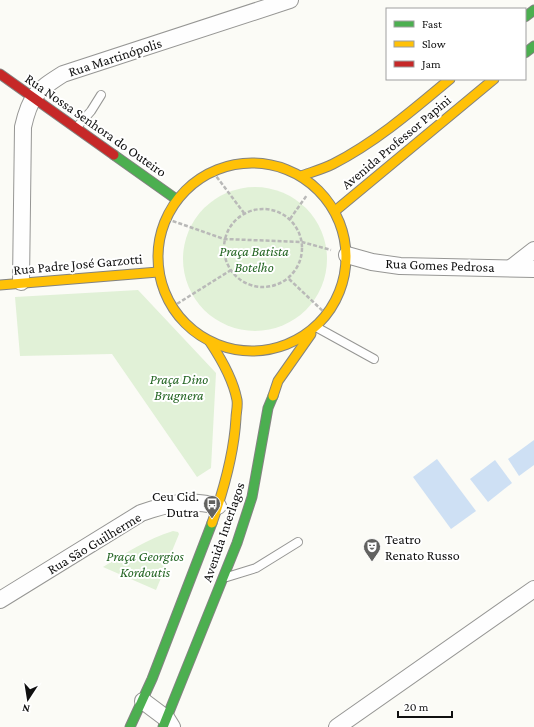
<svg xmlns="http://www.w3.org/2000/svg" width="534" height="727" viewBox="0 0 534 727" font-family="'Crimson Pro',serif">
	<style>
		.green { fill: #e1f1d7 }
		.water { fill: #cee0f4 }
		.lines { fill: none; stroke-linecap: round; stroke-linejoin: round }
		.lane-casing { stroke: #969694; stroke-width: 10 }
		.street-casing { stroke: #969694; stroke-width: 18 }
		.fast-casing { stroke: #838381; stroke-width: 11 }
		.slow-casing { stroke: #838381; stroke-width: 11 }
		.jam-casing { stroke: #838381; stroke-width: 11 }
		.path { stroke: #b9b9b8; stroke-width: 2.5; stroke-dasharray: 4 2; stroke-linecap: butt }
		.lane { stroke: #fefefe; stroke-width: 8 }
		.street { stroke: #fefefe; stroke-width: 16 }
		.fast { stroke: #4caf50; stroke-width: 9 }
		.slow { stroke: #ffc107; stroke-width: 9 }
		.jam { stroke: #c62828; stroke-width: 9 }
		.labels { text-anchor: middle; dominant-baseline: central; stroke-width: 4; stroke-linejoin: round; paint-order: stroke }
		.street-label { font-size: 14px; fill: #101010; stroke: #fff }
		.park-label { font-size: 14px; font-style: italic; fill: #246523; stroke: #fff }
		.poi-label { font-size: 14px; fill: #101010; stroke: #fff; text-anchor: end }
	</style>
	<rect width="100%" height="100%" fill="#fbfbf6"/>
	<g class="green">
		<circle cx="255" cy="259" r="72"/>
		<path d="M 138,290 L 216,373 L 211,468 L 197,477 L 112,354 L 20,356 L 15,297 Z"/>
		<path d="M 173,531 L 178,532 L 179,534 L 156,590 L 103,567 C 126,553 147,539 173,531 Z"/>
	</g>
	<g class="water">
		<path d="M 534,440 L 534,465 L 519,476 L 508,459 Z"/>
		<path d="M 437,459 L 476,511 L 451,529 L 413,477 Z"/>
		<path d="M 495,460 L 512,483 L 488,502 L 470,479 Z"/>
	</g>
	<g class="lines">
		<defs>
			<g id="lane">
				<path d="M 76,128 L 91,111 L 101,95"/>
				<path d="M 316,327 L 374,359"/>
				<path d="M 227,577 L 256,568 L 298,542"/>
			</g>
			<g id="street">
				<path d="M 347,255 L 372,262 L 400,266 L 534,269"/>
				<path d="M 511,268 L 534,250"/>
				<path d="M 21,282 L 23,127 C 30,96 36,91 63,74 L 290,0"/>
				<path d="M 0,600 L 141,513 C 170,503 187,499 218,506"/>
				<path d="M 143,701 L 167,719 L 172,727"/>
				<path d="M 337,727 L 534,589"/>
			</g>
			<g id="fast">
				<path d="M 525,17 L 534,10"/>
				<path d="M 525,53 L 534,46"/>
				<path d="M 114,155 L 176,199"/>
				<path d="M 130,727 L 152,679 L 212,523"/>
				<path d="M 163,727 L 237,543 L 252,497 L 268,408 L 273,396"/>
			</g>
			<g id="slow">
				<circle cx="252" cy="257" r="94"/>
				<path d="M 301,176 C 312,172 323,169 333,164 C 376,142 413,110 450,79"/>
				<path d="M 335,211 L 494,79"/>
				<path d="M 0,285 L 158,272"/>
				<path d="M 210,342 C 222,360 233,379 237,400 C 238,406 236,413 236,418 C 234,454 224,489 212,523"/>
				<path d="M 273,396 L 278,381 L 311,334"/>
			</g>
			<path id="jam" d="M 0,74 L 114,155"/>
		</defs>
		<use href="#lane" class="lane-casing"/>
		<use href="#street" class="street-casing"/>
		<use href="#fast" class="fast-casing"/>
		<use href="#slow" class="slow-casing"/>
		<use href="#jam" class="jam-casing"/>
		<g class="path">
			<path d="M 213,172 L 244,213"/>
			<circle cx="263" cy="248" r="39"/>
			<path d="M 167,219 L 224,239 L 302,242 L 331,250"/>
			<path d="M 290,219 L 307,195"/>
			<path d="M 289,279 L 326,314"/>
			<path d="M 172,307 L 231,270"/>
		</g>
		<use href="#lane" class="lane"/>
		<use href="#street" class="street"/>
		<use href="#fast" class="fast"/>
		<use href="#slow" class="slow"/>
		<use href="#jam" class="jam"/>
	</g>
	<defs>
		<symbol id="bus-pin" viewBox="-11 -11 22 30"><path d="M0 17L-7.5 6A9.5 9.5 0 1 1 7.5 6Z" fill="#626260" stroke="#fff"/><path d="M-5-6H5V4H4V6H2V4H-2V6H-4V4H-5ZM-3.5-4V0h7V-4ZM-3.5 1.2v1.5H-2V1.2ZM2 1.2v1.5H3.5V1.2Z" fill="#fff"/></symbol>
		<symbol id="theatre-pin" viewBox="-11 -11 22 30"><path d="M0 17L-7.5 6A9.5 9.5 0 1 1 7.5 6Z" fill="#626260" stroke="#fff"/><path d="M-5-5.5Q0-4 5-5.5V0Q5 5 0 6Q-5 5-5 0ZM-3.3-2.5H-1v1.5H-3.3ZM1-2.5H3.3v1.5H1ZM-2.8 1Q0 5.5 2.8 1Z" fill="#fff"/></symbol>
	</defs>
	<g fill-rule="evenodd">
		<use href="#bus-pin" x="202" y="494" width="20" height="27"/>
		<use href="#theatre-pin" x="362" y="537" width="20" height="27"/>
	</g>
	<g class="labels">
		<g class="street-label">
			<text transform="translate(115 57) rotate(-18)">Rua Martinópolis</text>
			<text transform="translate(96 125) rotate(35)">Rua Nossa Senhora do Outeiro</text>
			<text transform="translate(396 142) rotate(-40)">Avenida Professor Papini</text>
			<text transform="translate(78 264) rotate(-5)">Rua Padre José Garzotti</text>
			<text transform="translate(440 265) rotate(2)">Rua Gomes Pedrosa</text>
			<text transform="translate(223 532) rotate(-71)">Avenida Interlagos</text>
			<text transform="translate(94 543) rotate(-31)">Rua São Guilherme</text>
		</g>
		<g class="park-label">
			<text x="254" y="251">Praça Batista<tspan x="254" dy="16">Botelho</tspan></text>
			<text x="179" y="379">Praça Dino<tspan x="179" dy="16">Brugnera</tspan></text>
			<text x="145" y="556">Praça Georgios<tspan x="145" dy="16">Kordoutis</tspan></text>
		</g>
		<g class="poi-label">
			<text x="199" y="496">Ceu Cid.<tspan x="199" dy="16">Dutra</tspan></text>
			<text x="385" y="539" text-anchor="start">Teatro<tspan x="385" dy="16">Renato Russo</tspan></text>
		</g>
	</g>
	<rect x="386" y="8" width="140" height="72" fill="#ffffff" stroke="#9f9f9f"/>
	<rect x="394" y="21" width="20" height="6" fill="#4caf50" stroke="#9f9f9f"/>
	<text x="422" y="28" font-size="12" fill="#101010">Fast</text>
	<rect x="394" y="41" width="20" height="6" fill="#ffc107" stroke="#9f9f9f"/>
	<text x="422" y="48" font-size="12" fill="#101010">Slow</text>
	<rect x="394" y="61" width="20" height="6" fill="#c62828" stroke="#9f9f9f"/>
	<text x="422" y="68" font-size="12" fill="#101010">Jam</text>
	<g transform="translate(28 699) rotate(192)" stroke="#ffffff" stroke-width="3" paint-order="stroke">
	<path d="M0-3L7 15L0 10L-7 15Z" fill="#101010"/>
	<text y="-6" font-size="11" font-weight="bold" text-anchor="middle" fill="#101010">N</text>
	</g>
	<path d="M398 711v6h54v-6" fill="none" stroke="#101010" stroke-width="2"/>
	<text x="404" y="711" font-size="12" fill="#101010" stroke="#ffffff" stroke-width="3" paint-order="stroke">20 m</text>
</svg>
